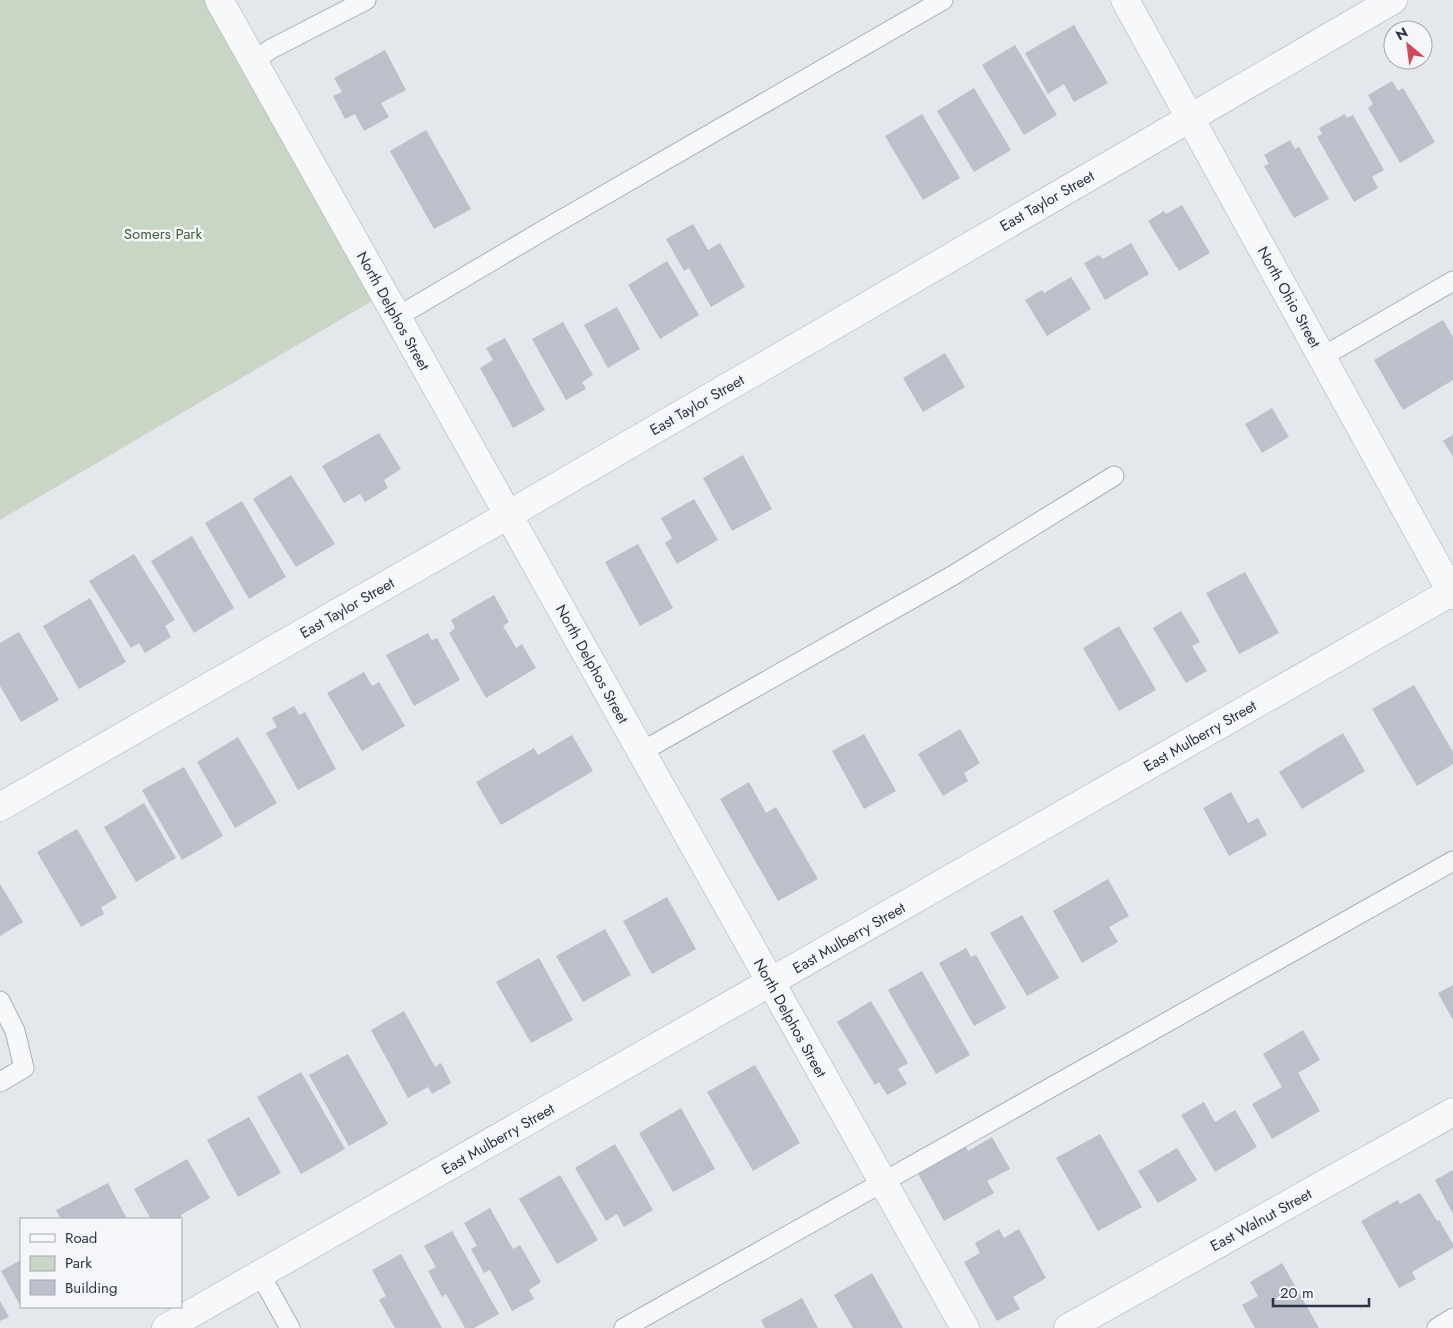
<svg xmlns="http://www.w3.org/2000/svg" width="1453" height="1328" viewBox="0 0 1453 1328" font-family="Jost,sans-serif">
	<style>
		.green { fill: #c9d6c5 }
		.building { fill: #bbc0ca }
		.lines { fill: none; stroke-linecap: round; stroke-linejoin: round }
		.service-casing { stroke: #a9aeb7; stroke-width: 21 }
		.minor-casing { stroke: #a9aeb7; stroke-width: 29 }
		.tertiary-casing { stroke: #a9aeb7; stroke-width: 29 }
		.service { stroke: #f7f8fa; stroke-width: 19 }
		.minor { stroke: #f7f8fa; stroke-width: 28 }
		.tertiary { stroke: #f7f8fa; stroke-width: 28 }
		.labels { text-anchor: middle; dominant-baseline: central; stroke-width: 5; stroke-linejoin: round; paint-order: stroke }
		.street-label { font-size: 15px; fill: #2b3445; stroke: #f4f6f9 }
		.park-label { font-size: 15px; fill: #3f6138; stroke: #f4f6f9 }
	</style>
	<rect width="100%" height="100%" fill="#e4e7ec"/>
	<path class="green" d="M 0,0 L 219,0 L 384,294 L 0,520 Z"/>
	<g class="building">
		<path d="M 1074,25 L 1108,83 L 1074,102 L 1064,84 L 1048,94 L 1025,53 Z"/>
		<path d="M 1015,45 L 1057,115 L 1024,135 L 982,65 Z"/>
		<path d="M 385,50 L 406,90 L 381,103 L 389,117 L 364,131 L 355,114 L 345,119 L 333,96 L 342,92 L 334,78 Z"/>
		<path d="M 1392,81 L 1398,91 L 1403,88 L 1435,142 L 1400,163 L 1368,108 L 1373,104 L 1368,95 Z"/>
		<path d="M 974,88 L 1011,150 L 974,172 L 937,111 Z"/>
		<path d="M 922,114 L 960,178 L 923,200 L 885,136 Z"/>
		<path d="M 1345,114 L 1347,118 L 1353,115 L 1384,170 L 1372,177 L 1378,188 L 1354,202 L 1317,137 L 1322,134 L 1319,128 Z"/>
		<path d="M 426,130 L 471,209 L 434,229 L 390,151 Z"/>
		<path d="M 1290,140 L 1295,149 L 1299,147 L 1329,199 L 1294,218 L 1264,166 L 1269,164 L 1264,155 Z"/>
		<path d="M 1182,205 L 1210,253 L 1179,271 L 1148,221 L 1164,211 L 1166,214 Z"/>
		<path d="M 693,224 L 708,250 L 720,243 L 745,287 L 711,307 L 689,268 L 684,271 L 666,239 Z"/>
		<path d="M 1131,243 L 1149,274 L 1105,300 L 1084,263 L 1099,255 L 1103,259 Z"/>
		<path d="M 667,261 L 699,315 L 660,339 L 628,285 Z"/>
		<path d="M 1071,277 L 1091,309 L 1047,336 L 1025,300 L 1042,290 L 1044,293 Z"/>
		<path d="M 617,307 L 640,349 L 608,368 L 584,325 Z"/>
		<path d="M 1443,320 L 1453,337 L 1453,380 L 1403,410 L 1374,360 Z"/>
		<path d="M 563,322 L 593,375 L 582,382 L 586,389 L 566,400 L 532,339 Z"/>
		<path d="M 505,338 L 545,410 L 513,428 L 480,368 L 493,360 L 486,348 Z"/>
		<path d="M 945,353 L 965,387 L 923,412 L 903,378 Z"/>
		<path d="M 1272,408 L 1289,437 L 1262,453 L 1245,424 Z"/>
		<path d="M 379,433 L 401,469 L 384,480 L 388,488 L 365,502 L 360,494 L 344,503 L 322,466 Z"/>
		<path d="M 1453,435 L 1453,457 L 1443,441 Z"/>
		<path d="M 743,455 L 772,509 L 732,531 L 703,478 Z"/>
		<path d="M 291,475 L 335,544 L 296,567 L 253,499 Z"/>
		<path d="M 694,499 L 718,540 L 677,564 L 665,543 L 672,538 L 661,518 Z"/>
		<path d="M 242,501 L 286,577 L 249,599 L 205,523 Z"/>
		<path d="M 192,536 L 234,608 L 194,633 L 151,561 Z"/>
		<path d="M 638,544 L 673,608 L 640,626 L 605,562 Z"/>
		<path d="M 134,554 L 175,620 L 165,626 L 171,637 L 145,653 L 139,643 L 131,648 L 89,581 Z"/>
		<path d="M 1245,572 L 1279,633 L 1239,654 L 1206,593 Z"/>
		<path d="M 494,595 L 509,622 L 503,626 L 516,648 L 522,644 L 536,668 L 486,698 L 449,633 L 455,628 L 451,620 Z"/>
		<path d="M 90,598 L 126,662 L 79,689 L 43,626 Z"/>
		<path d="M 1181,611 L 1200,642 L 1192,646 L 1207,671 L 1186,683 L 1153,628 Z"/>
		<path d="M 1119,626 L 1156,690 L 1119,711 L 1083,648 Z"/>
		<path d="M 19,632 L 59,700 L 21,722 L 0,686 L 0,643 Z"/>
		<path d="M 428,633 L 432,640 L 437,638 L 460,680 L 414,706 L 386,655 Z"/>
		<path d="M 364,672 L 372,686 L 379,682 L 405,726 L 362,751 L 327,693 Z"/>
		<path d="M 1414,685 L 1453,752 L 1453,764 L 1417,786 L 1372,709 Z"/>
		<path d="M 294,706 L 299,715 L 305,712 L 336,769 L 298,790 L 266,733 L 277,727 L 272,718 Z"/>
		<path d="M 960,729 L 980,763 L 964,773 L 968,781 L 943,796 L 918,754 Z"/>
		<path d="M 1343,733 L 1365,771 L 1302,809 L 1279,772 Z"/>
		<path d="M 864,734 L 896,791 L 864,809 L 832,751 Z"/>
		<path d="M 572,735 L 593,771 L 501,825 L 476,782 L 534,748 L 538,755 Z"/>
		<path d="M 238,737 L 277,803 L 235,828 L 197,762 Z"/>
		<path d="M 184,767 L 223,836 L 182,860 L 142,790 Z"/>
		<path d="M 749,782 L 766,813 L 776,807 L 818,879 L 778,901 L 720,799 Z"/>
		<path d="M 1231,792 L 1248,823 L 1258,818 L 1267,835 L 1229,856 L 1203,808 Z"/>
		<path d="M 144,803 L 176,858 L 136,882 L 104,827 Z"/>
		<path d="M 77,829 L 117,898 L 101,907 L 104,914 L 81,927 L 37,852 Z"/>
		<path d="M 1108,879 L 1129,916 L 1109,927 L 1118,942 L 1082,963 L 1053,911 Z"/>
		<path d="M 0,884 L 23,922 L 0,936 Z"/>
		<path d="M 667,897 L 696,949 L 652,974 L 623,921 Z"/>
		<path d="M 1022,915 L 1059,978 L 1027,996 L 990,933 Z"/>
		<path d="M 605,929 L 631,975 L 583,1002 L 556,956 Z"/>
		<path d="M 966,948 L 971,957 L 976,955 L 1006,1008 L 974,1026 L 939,963 Z"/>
		<path d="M 539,958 L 573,1020 L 531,1043 L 496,982 Z"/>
		<path d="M 922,971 L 970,1055 L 936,1074 L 888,990 Z"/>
		<path d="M 1453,985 L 1453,1020 L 1438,993 Z"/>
		<path d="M 871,1001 L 908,1063 L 898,1069 L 907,1084 L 887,1095 L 879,1082 L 875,1085 L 837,1022 Z"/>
		<path d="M 404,1011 L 435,1067 L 441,1063 L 451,1083 L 432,1094 L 428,1087 L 408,1098 L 371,1030 Z"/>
		<path d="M 1303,1030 L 1320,1060 L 1298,1073 L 1320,1111 L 1272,1139 L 1252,1104 L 1282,1087 L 1263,1054 Z"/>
		<path d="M 348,1054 L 388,1124 L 349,1146 L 309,1075 Z"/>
		<path d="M 755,1065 L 800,1143 L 753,1171 L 707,1092 Z"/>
		<path d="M 301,1072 L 345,1149 L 301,1174 L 257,1097 Z"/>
		<path d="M 1204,1102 L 1215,1122 L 1235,1110 L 1257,1147 L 1215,1172 L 1181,1115 Z"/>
		<path d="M 681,1108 L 715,1169 L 673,1192 L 639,1133 Z"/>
		<path d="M 249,1117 L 281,1173 L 238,1197 L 207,1140 Z"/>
		<path d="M 1100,1134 L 1142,1207 L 1098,1231 L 1056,1158 Z"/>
		<path d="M 992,1137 L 1010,1169 L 987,1181 L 994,1193 L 944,1221 L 916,1170 L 964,1144 L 968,1151 Z"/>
		<path d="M 615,1144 L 653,1210 L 624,1227 L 617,1214 L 606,1221 L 575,1168 Z"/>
		<path d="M 1177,1148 L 1197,1180 L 1158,1203 L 1138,1171 Z"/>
		<path d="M 187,1159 L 210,1198 L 181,1215 L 181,1219 L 151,1219 L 134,1189 Z"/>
		<path d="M 1453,1170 L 1453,1214 L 1435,1180 Z"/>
		<path d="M 560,1175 L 598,1240 L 557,1264 L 519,1199 Z"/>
		<path d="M 108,1183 L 127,1219 L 61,1219 L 56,1210 Z"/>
		<path d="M 1420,1193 L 1437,1221 L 1439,1220 L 1453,1244 L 1453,1248 L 1412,1272 L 1416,1279 L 1399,1288 L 1361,1221 L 1398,1200 L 1400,1204 Z"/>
		<path d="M 490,1208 L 513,1249 L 520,1245 L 541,1282 L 529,1290 L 534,1299 L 512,1311 L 490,1270 L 484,1273 L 471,1249 L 477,1246 L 464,1223 Z"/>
		<path d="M 999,1229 L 1004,1238 L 1019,1229 L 1046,1278 L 1013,1297 L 1020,1309 L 997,1321 L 964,1262 L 980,1253 L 975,1243 Z"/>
		<path d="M 452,1231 L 499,1314 L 474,1328 L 465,1328 L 446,1294 L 442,1297 L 428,1271 L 436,1267 L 424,1246 Z"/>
		<path d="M 401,1254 L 442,1328 L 395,1328 L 379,1300 L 386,1296 L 372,1270 Z"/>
		<path d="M 21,1260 L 21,1307 L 1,1271 Z"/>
		<path d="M 1282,1263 L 1319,1328 L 1255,1328 L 1242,1305 L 1258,1296 L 1250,1282 Z"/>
		<path d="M 872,1273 L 903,1328 L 853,1328 L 834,1295 Z"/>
		<path d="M 802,1298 L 818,1328 L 765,1328 L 761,1320 Z"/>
		<path d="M 0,1301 L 9,1317 L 0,1321 Z"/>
	</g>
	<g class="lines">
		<defs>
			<g id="service">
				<path d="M 253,61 L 271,49 L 366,0"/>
				<path d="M 397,317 L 549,227 L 943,0"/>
				<path d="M 1322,357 L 1453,281"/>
				<path d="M 641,752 L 952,576 L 1114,476"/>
				<path d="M 0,1001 L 15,1031 L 24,1068 L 0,1082"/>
				<path d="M 260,1274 L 290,1328"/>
				<path d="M 624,1328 L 1453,861"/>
				<path d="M 1437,1328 L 1453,1318"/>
			</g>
			<g id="minor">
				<path d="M 219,0 L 965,1328"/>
				<path d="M 0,807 L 508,515 L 1393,0"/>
				<path d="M 166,1328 L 1453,591"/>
				<path d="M 1068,1328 L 1453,1112"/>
			</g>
			<path id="tertiary" d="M 1125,0 L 1453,595"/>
		</defs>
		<use href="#service" class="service-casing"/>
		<use href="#minor" class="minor-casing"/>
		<use href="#tertiary" class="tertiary-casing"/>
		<use href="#service" class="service"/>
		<use href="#minor" class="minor"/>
		<use href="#tertiary" class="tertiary"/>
	</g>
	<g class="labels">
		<g class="street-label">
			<text transform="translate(1047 201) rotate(-30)">East Taylor Street</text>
			<text transform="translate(1289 297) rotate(61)">North Ohio Street</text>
			<text transform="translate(393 311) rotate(61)">North Delphos Street</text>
			<text transform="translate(697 405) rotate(-30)">East Taylor Street</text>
			<text transform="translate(347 608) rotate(-30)">East Taylor Street</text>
			<text transform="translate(592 664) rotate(61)">North Delphos Street</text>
			<text transform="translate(1200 736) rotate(-30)">East Mulberry Street</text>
			<text transform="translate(849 938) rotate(-30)">East Mulberry Street</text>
			<text transform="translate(790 1018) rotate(61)">North Delphos Street</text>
			<text transform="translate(498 1139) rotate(-30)">East Mulberry Street</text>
			<text transform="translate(1261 1220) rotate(-29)">East Walnut Street</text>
		</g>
		<g class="park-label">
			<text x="163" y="234">Somers Park</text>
		</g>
	</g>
	<rect x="20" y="1218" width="162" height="90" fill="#f4f6f9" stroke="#a4a8b1"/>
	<rect x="30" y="1234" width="25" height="8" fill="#f7f8fa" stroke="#a4a8b1"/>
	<text x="65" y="1243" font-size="15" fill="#2b3445">Road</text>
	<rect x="30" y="1256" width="25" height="15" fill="#c9d6c5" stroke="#a4a8b1"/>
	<text x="65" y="1268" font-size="15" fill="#2b3445">Park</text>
	<rect x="30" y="1280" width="25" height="15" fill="#bbc0ca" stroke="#a4a8b1"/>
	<text x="65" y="1293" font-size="15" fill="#2b3445">Building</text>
	<g transform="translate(1408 45) rotate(331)"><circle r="24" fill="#f4f6f9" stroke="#a4a8b1"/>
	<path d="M0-4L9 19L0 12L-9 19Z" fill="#d1495b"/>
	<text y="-8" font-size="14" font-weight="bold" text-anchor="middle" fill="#2b3445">N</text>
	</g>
	<path d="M1273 1298v8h96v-8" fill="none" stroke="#2b3445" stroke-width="2.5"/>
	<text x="1280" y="1298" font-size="15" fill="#2b3445" stroke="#f4f6f9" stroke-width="4" paint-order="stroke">20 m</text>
</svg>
